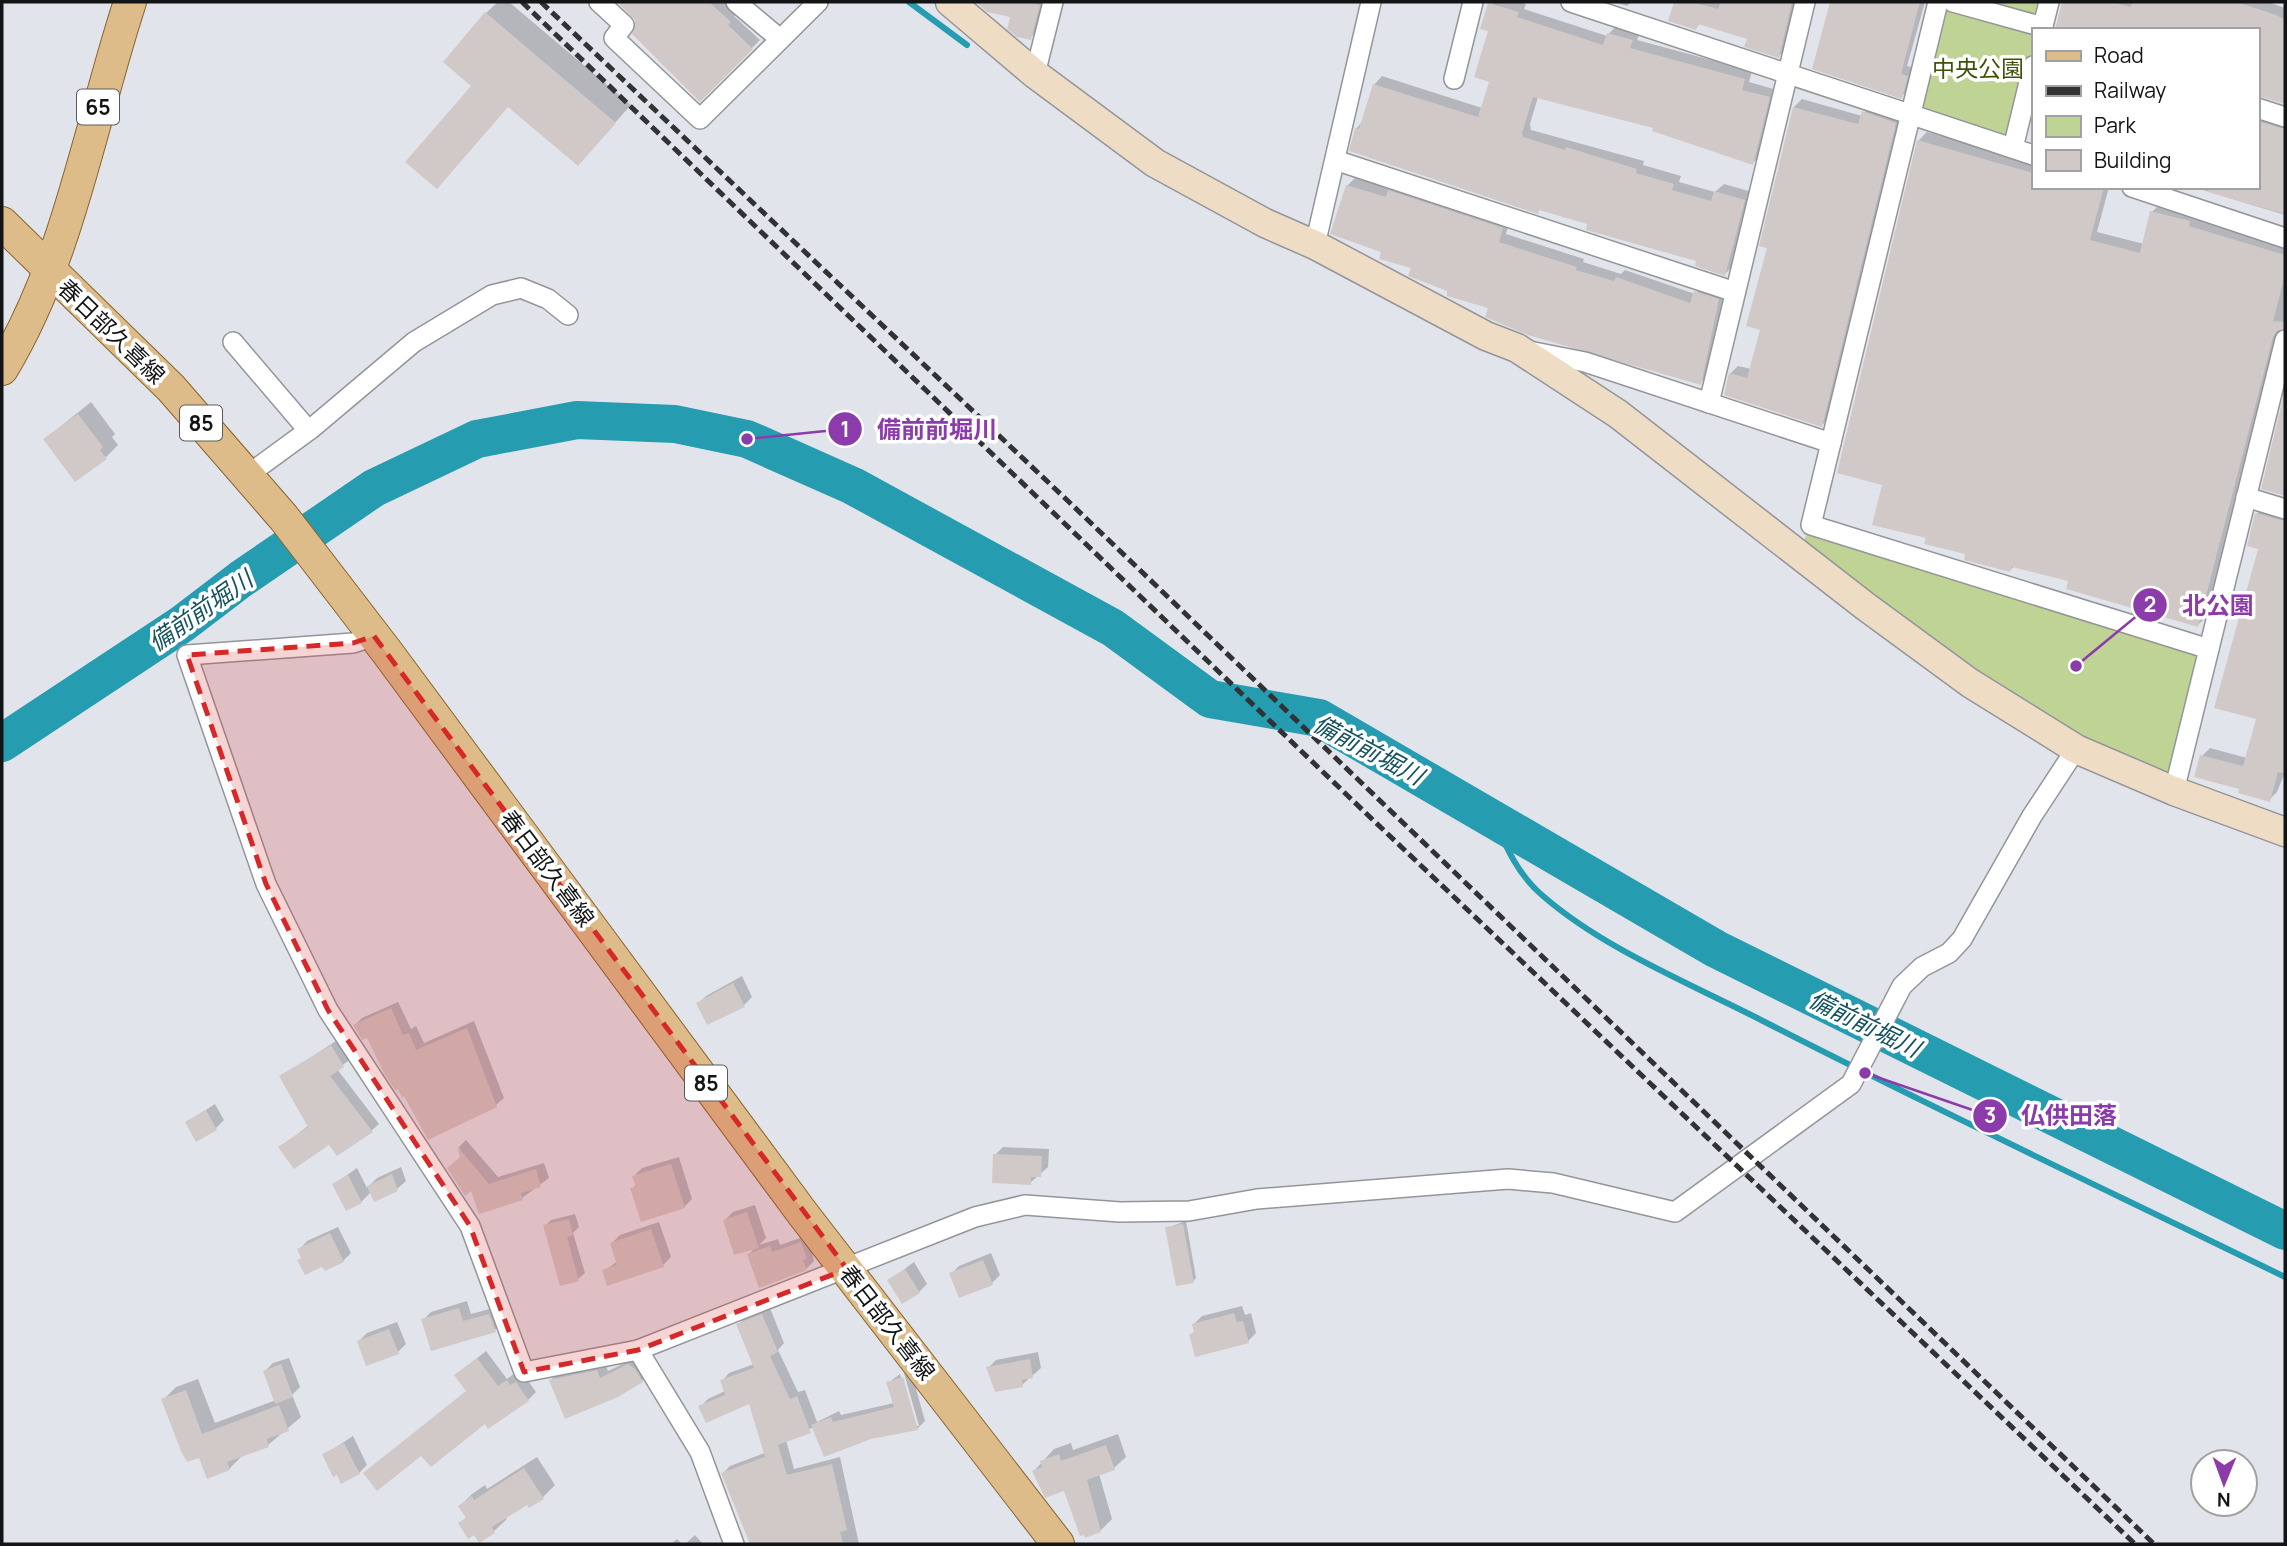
<svg xmlns="http://www.w3.org/2000/svg" width="2287" height="1546" viewBox="0 0 2287 1546" font-family="Manrope,'Noto Sans JP',sans-serif">
	<style>
		.green { fill: #bed394 }
		.shadow { fill: #0003 }
		.lines { fill: none; stroke-linecap: round; stroke-linejoin: round }
		.stream { stroke: #269cb1; stroke-width: 6 }
		.river { stroke: #269cb1; stroke-width: 38 }
		.building { fill: #d1c9c7 }
		.street-casing { stroke: #93959b; stroke-width: 22 }
		.secondary-casing { stroke: #93959b; stroke-width: 31 }
		.primary-casing { stroke: #88642d; stroke-width: 34 }
		.street { stroke: #fff; stroke-width: 19 }
		.secondary { stroke: #eeddc4; stroke-width: 28 }
		.primary { stroke: #ddbc89; stroke-width: 32 }
		.rail { stroke: #303234; stroke-width: 5; stroke-dasharray: 10 5; stroke-linecap: butt }
		.marked { fill: #d62828; fill-opacity: 0.2; stroke: #d62828; stroke-width: 5; stroke-dasharray: 14 9; stroke-linejoin: round }
		.labels { text-anchor: middle; dominant-baseline: central; stroke-width: 7; stroke-linejoin: round; paint-order: stroke }
		.shield { fill: #fff; stroke: #5a5a5c; stroke-width: 2 }
		.shield-label { font-size: 21px; font-weight: bold; fill: #131416 }
		.park-label { font-size: 23px; fill: #3f5108; stroke: #fff }
		.street-label { font-size: 23px; fill: #131416; stroke: #fff }
		.water-label { font-size: 24px; font-style: italic; fill: #14535e; stroke: #fff }
		.leader { fill: none; stroke: #8c3bab; stroke-width: 2.5 }
		.callout-dot { fill: #8c3bab; stroke: #fff; stroke-width: 2.5 }
		.mark-label { font-size: 21px; text-anchor: middle; font-weight: bold; fill: #fff }
		.callout-label { font-size: 24px; text-anchor: middle; font-weight: bold; fill: #8c3bab; stroke: #fff; stroke-width: 7; stroke-linejoin: round; paint-order: stroke }
	</style>
	<rect width="100%" height="100%" fill="#e2e4eb"/>
	<g class="green">
		<path d="M 1938,2 L 2049,2 L 2033,30 L 2033,66 L 2013,148 L 1911,114 Z"/>
		<path d="M 1811,525 L 2209,649 L 2174,791 L 2076,749 L 1798,554 Z"/>
	</g>
	<g class="shadow">
		<path d="M 498,2 L 509,2 L 631,105 L 578,164 L 509,105 L 437,187 L 473,85 L 486,13 Z"/>
		<path d="M 619,2 L 725,2 L 738,13 L 734,16 L 760,40 L 700,100 L 658,60 L 660,57 L 634,15 Z"/>
		<path d="M 978,2 L 1047,2 L 1038,30 L 1030,38 L 1012,16 L 988,10 Z"/>
		<path d="M 1492,2 L 1518,2 L 1526,4 L 1524,9 L 1607,36 L 1616,26 L 1640,33 L 1637,40 L 1752,71 L 1749,82 L 1777,90 L 1761,155 L 1753,163 L 1655,127 L 1538,97 L 1530,124 L 1531,130 L 1644,161 L 1643,165 L 1681,176 L 1679,182 L 1715,192 L 1724,184 L 1752,192 L 1733,266 L 1725,274 L 1698,260 L 1589,223 L 1541,209 L 1537,212 L 1356,129 L 1363,121 L 1374,85 L 1382,76 L 1482,108 L 1491,80 Z"/>
		<path d="M 1615,2 L 1631,2 L 1627,6 Z"/>
		<path d="M 1675,2 L 1798,2 L 1787,48 L 1779,56 L 1749,38 L 1700,23 L 1696,28 L 1670,20 Z"/>
		<path d="M 1834,2 L 1925,2 L 1907,66 L 1915,68 L 1909,89 L 1901,97 L 1815,68 Z"/>
		<path d="M 2065,2 L 2268,2 L 2285,8 L 2285,103 L 2257,93 L 2257,30 L 2057,30 Z"/>
		<path d="M 1802,99 L 1862,116 L 1871,104 L 1903,115 L 1830,417 L 1822,425 L 1730,374 L 1738,366 L 1751,369 L 1762,329 L 1770,247 L 1794,107 Z"/>
		<path d="M 2265,113 L 2285,119 L 2285,215 L 2193,187 L 2257,187 L 2257,121 Z"/>
		<path d="M 1927,132 L 2033,162 L 2033,187 L 2109,187 L 2097,232 L 2144,244 L 2152,212 L 2160,204 L 2285,244 L 2285,328 L 2281,327 L 2206,617 L 2198,625 L 2070,580 L 2015,566 L 2010,570 L 1928,537 L 1884,484 L 1840,472 L 1919,140 Z"/>
		<path d="M 1355,178 L 1510,220 L 1506,234 L 1584,259 L 1583,262 L 1621,274 L 1625,270 L 1695,294 L 1703,284 L 1727,299 L 1708,375 L 1700,383 L 1449,290 L 1383,251 L 1347,186 Z"/>
		<path d="M 91,402 L 115,434 L 112,437 L 118,445 L 106,457 L 45,439 Z"/>
		<path d="M 2265,505 L 2285,511 L 2285,772 L 2277,792 L 2269,800 L 2241,788 L 2202,756 L 2210,748 L 2247,758 L 2258,718 L 2260,548 L 2257,514 Z"/>
		<path d="M 742,976 L 752,997 L 744,1005 L 698,1004 L 706,996 Z"/>
		<path d="M 398,1002 L 411,1029 L 416,1026 L 424,1043 L 474,1021 L 504,1098 L 496,1105 L 402,1095 L 386,1072 L 368,1036 L 355,1025 L 362,1018 Z"/>
		<path d="M 339,1039 L 351,1059 L 337,1069 L 379,1124 L 371,1131 L 330,1143 L 281,1147 L 309,1125 L 282,1076 Z"/>
		<path d="M 215,1104 L 224,1120 L 216,1128 L 187,1122 Z"/>
		<path d="M 466,1140 L 498,1177 L 544,1163 L 549,1178 L 522,1198 L 472,1188 L 459,1147 Z"/>
		<path d="M 1003,1147 L 1049,1149 L 1048,1167 L 1030,1183 L 995,1155 Z"/>
		<path d="M 679,1157 L 692,1199 L 684,1207 L 632,1189 L 637,1184 L 634,1176 L 642,1168 Z"/>
		<path d="M 401,1167 L 406,1181 L 397,1189 L 375,1199 L 371,1192 L 361,1202 L 334,1184 L 357,1168 L 367,1188 L 377,1178 Z"/>
		<path d="M 755,1205 L 766,1238 L 759,1245 L 778,1239 L 780,1245 L 809,1235 L 814,1261 L 806,1269 L 749,1254 L 756,1247 L 725,1220 L 733,1212 Z"/>
		<path d="M 575,1214 L 579,1227 L 573,1233 L 585,1273 L 578,1279 L 545,1226 L 551,1220 Z"/>
		<path d="M 1186,1221 L 1196,1278 L 1193,1281 L 1167,1228 Z"/>
		<path d="M 659,1222 L 671,1257 L 663,1265 L 604,1271 L 618,1261 L 612,1243 L 620,1235 Z"/>
		<path d="M 338,1227 L 351,1253 L 343,1261 L 323,1264 L 303,1257 L 299,1250 L 307,1241 Z"/>
		<path d="M 991,1253 L 1000,1275 L 992,1283 L 951,1274 L 959,1266 Z"/>
		<path d="M 914,1262 L 927,1284 L 919,1292 L 890,1280 Z"/>
		<path d="M 467,1301 L 471,1314 L 497,1307 L 503,1322 L 495,1330 L 423,1320 L 431,1312 Z"/>
		<path d="M 1242,1306 L 1245,1315 L 1251,1313 L 1256,1333 L 1248,1341 L 1191,1335 L 1196,1330 L 1194,1324 L 1202,1316 Z"/>
		<path d="M 770,1308 L 784,1343 L 778,1350 L 798,1392 L 805,1390 L 817,1422 L 839,1411 L 841,1415 L 894,1403 L 888,1383 L 900,1374 L 915,1426 L 919,1426 L 904,1373 L 911,1371 L 925,1421 L 917,1429 L 814,1427 L 786,1440 L 794,1469 L 840,1457 L 859,1544 L 822,1544 L 820,1534 L 789,1544 L 752,1544 L 723,1473 L 730,1466 L 765,1453 L 751,1401 L 701,1406 L 708,1399 L 725,1391 L 722,1381 L 729,1373 L 754,1364 L 738,1325 L 746,1317 Z"/>
		<path d="M 397,1322 L 406,1344 L 398,1352 L 359,1341 L 367,1333 Z"/>
		<path d="M 486,1351 L 507,1379 L 515,1373 L 524,1375 L 536,1392 L 528,1400 L 456,1375 Z"/>
		<path d="M 1038,1352 L 1041,1368 L 1022,1385 L 988,1368 L 996,1360 Z"/>
		<path d="M 637,1357 L 650,1373 L 642,1381 L 551,1380 L 559,1372 L 605,1363 L 608,1371 Z"/>
		<path d="M 289,1358 L 300,1387 L 292,1395 L 301,1417 L 268,1445 L 242,1456 L 229,1469 L 200,1455 L 163,1400 L 176,1387 L 198,1379 L 215,1423 L 276,1400 L 265,1371 L 273,1363 Z"/>
		<path d="M 1118,1434 L 1126,1457 L 1114,1468 L 1099,1474 L 1112,1519 L 1100,1531 L 1065,1489 L 1034,1471 L 1054,1449 L 1071,1443 L 1073,1450 Z"/>
		<path d="M 353,1436 L 367,1465 L 359,1473 L 324,1455 Z"/>
		<path d="M 537,1457 L 555,1485 L 542,1498 L 527,1503 L 505,1517 L 507,1519 L 494,1531 L 480,1541 L 475,1533 L 460,1523 L 467,1517 L 460,1506 L 472,1494 L 485,1485 L 487,1489 Z"/>
		<path d="M 695,1535 L 703,1544 L 685,1544 Z"/>
		<path d="M 677,1539 L 682,1544 L 671,1544 Z"/>
	</g>
	<g class="lines">
		<g class="stream">
			<path d="M 909,2 L 967,45"/>
			<path d="M 1493,817 C 1506,847 1518,875 1543,896 C 1604,949 1691,984 1763,1021 C 1936,1110 2111,1192 2285,1277"/>
		</g>
		<path class="river" d="M 2,743 L 182,624 L 241,579 L 374,488 L 477,439 L 577,420 L 675,424 L 747,439 L 853,486 L 1113,628 L 1210,699 L 1319,718 L 1716,949 L 2285,1231"/>
	</g>
	<g class="building">
		<path d="M 617,2 L 709,2 L 731,22 L 728,25 L 753,49 L 700,102 L 632,34 L 635,20 Z"/>
		<path d="M 976,2 L 1024,2 L 1040,5 L 1031,40 L 1017,37 L 1007,29 L 1010,17 L 987,12 Z"/>
		<path d="M 1674,2 L 1692,2 L 1718,9 L 1721,2 L 1792,2 L 1779,58 L 1744,47 L 1747,39 L 1698,24 L 1696,30 L 1668,21 Z"/>
		<path d="M 1830,2 L 1920,2 L 1901,74 L 1908,76 L 1902,99 L 1812,69 Z"/>
		<path d="M 2062,2 L 2113,2 L 2130,7 L 2133,2 L 2237,2 L 2276,15 L 2285,20 L 2285,104 L 2257,96 L 2257,30 L 2055,30 Z"/>
		<path d="M 1488,3 L 1519,12 L 1517,17 L 1603,45 L 1607,33 L 1633,40 L 1630,48 L 1745,79 L 1742,90 L 1770,97 L 1753,165 L 1652,131 L 1653,128 L 1533,97 L 1522,133 L 1523,137 L 1565,150 L 1566,147 L 1637,169 L 1636,173 L 1674,184 L 1672,190 L 1711,201 L 1714,191 L 1745,200 L 1725,276 L 1695,266 L 1696,261 L 1586,230 L 1587,224 L 1539,210 L 1538,214 L 1349,151 L 1355,128 L 1359,129 L 1373,84 L 1478,117 L 1489,82 L 1474,77 L 1488,31 L 1480,29 Z"/>
		<path d="M 485,12 L 616,123 L 578,166 L 508,107 L 437,189 L 405,162 L 471,86 L 443,62 Z"/>
		<path d="M 1793,107 L 1858,124 L 1862,111 L 1896,123 L 1822,427 L 1724,395 L 1729,373 L 1747,378 L 1760,330 L 1746,326 L 1767,248 L 1759,246 Z"/>
		<path d="M 2257,121 L 2285,129 L 2285,214 L 2208,192 L 2208,187 L 2257,187 Z"/>
		<path d="M 1917,140 L 2033,173 L 2033,187 L 2104,187 L 2090,240 L 2140,253 L 2150,211 L 2190,221 L 2189,226 L 2285,255 L 2285,275 L 2273,321 L 2285,322 L 2285,328 L 2277,331 L 2273,337 L 2198,627 L 2066,589 L 2068,581 L 2012,567 L 2010,572 L 1964,560 L 1965,554 L 1924,544 L 1926,538 L 1872,525 L 1882,485 L 1837,473 Z"/>
		<path d="M 1346,185 L 1386,197 L 1388,190 L 1503,228 L 1499,242 L 1577,267 L 1576,270 L 1614,281 L 1616,277 L 1690,303 L 1694,291 L 1719,299 L 1701,385 L 1528,335 L 1485,317 L 1488,308 L 1447,296 L 1447,291 L 1408,276 L 1411,268 L 1379,259 L 1381,252 L 1330,234 Z"/>
		<path d="M 2285,390 L 2285,496 L 2261,489 Z"/>
		<path d="M 78,414 L 103,447 L 100,450 L 107,459 L 75,482 L 43,439 Z"/>
		<path d="M 2255,513 L 2285,521 L 2285,774 L 2278,772 L 2270,802 L 2238,793 L 2239,789 L 2194,777 L 2200,755 L 2243,766 L 2256,719 L 2214,708 L 2258,549 L 2247,546 Z"/>
		<path d="M 733,983 L 745,1007 L 707,1025 L 696,1003 Z"/>
		<path d="M 391,1008 L 403,1035 L 409,1033 L 416,1050 L 467,1028 L 497,1107 L 428,1140 L 404,1096 L 402,1098 L 398,1089 L 395,1090 L 384,1073 L 367,1038 L 362,1040 L 353,1025 Z"/>
		<path d="M 331,1045 L 344,1067 L 330,1076 L 373,1132 L 337,1156 L 329,1145 L 294,1169 L 278,1147 L 308,1127 L 279,1076 Z"/>
		<path d="M 206,1110 L 217,1130 L 196,1142 L 185,1122 Z"/>
		<path d="M 457,1146 L 489,1184 L 536,1169 L 541,1187 L 521,1193 L 523,1200 L 479,1214 L 471,1191 L 465,1196 L 447,1168 L 460,1157 Z"/>
		<path d="M 993,1154 L 1042,1156 L 1041,1177 L 1031,1177 L 1031,1185 L 992,1183 Z"/>
		<path d="M 671,1164 L 685,1208 L 641,1222 L 630,1188 L 636,1187 L 632,1176 Z"/>
		<path d="M 392,1174 L 398,1191 L 374,1202 L 367,1186 Z"/>
		<path d="M 348,1175 L 362,1203 L 346,1211 L 332,1184 Z"/>
		<path d="M 747,1212 L 759,1248 L 734,1255 L 723,1220 Z"/>
		<path d="M 569,1219 L 573,1235 L 567,1237 L 579,1281 L 560,1286 L 543,1225 Z"/>
		<path d="M 1183,1224 L 1194,1283 L 1176,1286 L 1165,1227 Z"/>
		<path d="M 651,1229 L 664,1267 L 607,1286 L 602,1270 L 617,1265 L 610,1243 Z"/>
		<path d="M 330,1233 L 344,1262 L 325,1271 L 322,1267 L 305,1275 L 297,1260 L 301,1258 L 297,1249 Z"/>
		<path d="M 801,1242 L 807,1259 L 803,1260 L 807,1270 L 759,1288 L 747,1254 L 770,1246 L 772,1252 Z"/>
		<path d="M 983,1260 L 993,1285 L 959,1298 L 949,1273 Z"/>
		<path d="M 905,1269 L 920,1293 L 902,1304 L 887,1280 Z"/>
		<path d="M 459,1308 L 463,1321 L 489,1314 L 496,1332 L 431,1351 L 421,1319 Z"/>
		<path d="M 1234,1313 L 1237,1322 L 1243,1321 L 1249,1343 L 1195,1357 L 1189,1334 L 1194,1333 L 1192,1324 Z"/>
		<path d="M 762,1314 L 778,1352 L 770,1356 L 790,1399 L 797,1396 L 811,1433 L 778,1445 L 787,1475 L 832,1464 L 847,1530 L 840,1532 L 843,1544 L 750,1544 L 721,1473 L 765,1457 L 749,1404 L 706,1423 L 698,1406 L 725,1395 L 720,1380 L 754,1368 L 736,1324 Z"/>
		<path d="M 389,1329 L 399,1354 L 366,1366 L 357,1341 Z"/>
		<path d="M 477,1358 L 498,1386 L 507,1380 L 510,1385 L 516,1382 L 529,1401 L 488,1429 L 485,1424 L 431,1467 L 421,1456 L 377,1491 L 363,1473 L 466,1391 L 454,1375 Z"/>
		<path d="M 1030,1359 L 1033,1378 L 1022,1380 L 1023,1387 L 995,1392 L 986,1367 Z"/>
		<path d="M 281,1364 L 293,1397 L 275,1404 L 263,1371 Z"/>
		<path d="M 628,1364 L 635,1369 L 643,1382 L 618,1397 L 565,1419 L 549,1380 L 597,1370 L 600,1378 Z"/>
		<path d="M 903,1377 L 918,1430 L 871,1439 L 824,1457 L 811,1425 L 831,1417 L 833,1422 L 894,1407 L 886,1382 Z"/>
		<path d="M 186,1390 L 202,1434 L 279,1405 L 289,1431 L 267,1439 L 269,1447 L 227,1462 L 230,1470 L 207,1479 L 199,1458 L 187,1462 L 181,1451 L 161,1399 Z"/>
		<path d="M 344,1443 L 360,1474 L 341,1484 L 337,1475 L 333,1477 L 322,1454 Z"/>
		<path d="M 1106,1445 L 1115,1470 L 1087,1480 L 1101,1532 L 1085,1538 L 1084,1535 L 1080,1536 L 1064,1491 L 1045,1498 L 1032,1471 L 1042,1467 L 1040,1461 L 1059,1454 L 1061,1461 Z"/>
		<path d="M 524,1468 L 544,1499 L 529,1508 L 527,1505 L 492,1527 L 495,1533 L 479,1543 L 474,1535 L 468,1539 L 458,1523 L 466,1518 L 458,1506 L 472,1496 L 474,1500 Z"/>
	</g>
	<g class="lines">
		<defs>
			<g id="street">
				<path d="M 599,2 L 624,25 L 614,38 L 700,119 L 818,2"/>
				<path d="M 736,2 L 780,39"/>
				<path d="M 1571,2 L 2033,155"/>
				<path d="M 1938,2 L 1811,525 L 2209,649"/>
				<path d="M 1953,2 L 2043,27"/>
				<path d="M 2042,30 L 2049,2"/>
				<path d="M 1035,74 L 1053,2"/>
				<path d="M 1454,79 L 1473,2"/>
				<path d="M 2257,108 L 2285,117"/>
				<path d="M 2013,148 L 2033,66"/>
				<path d="M 1335,160 L 1735,292"/>
				<path d="M 2132,187 L 2285,238"/>
				<path d="M 1315,245 L 1371,2"/>
				<path d="M 233,342 L 308,430"/>
				<path d="M 1529,351 L 1585,362 L 1831,443"/>
				<path d="M 1709,403 L 1805,2"/>
				<path d="M 249,474 L 312,428 L 414,342 L 492,295 L 521,288 L 548,299 L 568,315"/>
				<path d="M 2246,497 L 2285,509"/>
				<path d="M 374,636 L 353,643 L 187,655 L 266,884 L 328,1010 L 470,1226 L 524,1372 L 638,1350 L 975,1217 L 1025,1205 L 1120,1212 L 1189,1211 L 1257,1199 L 1508,1179 L 1553,1183 L 1675,1212 L 1851,1084 L 1902,986 L 1922,967 L 1949,953 L 1962,939 L 2032,816 L 2076,749"/>
				<path d="M 2174,791 L 2285,340"/>
				<path d="M 638,1350 L 700,1452 L 734,1544"/>
			</g>
			<path id="secondary" d="M 950,2 L 1035,74 L 1155,163 L 1265,223 L 1315,245 L 1486,336 L 1517,348 L 1618,414 L 1865,606 L 1970,683 L 2076,749 L 2174,791 L 2285,832"/>
			<g id="primary">
				<path d="M 2,223 L 171,388 L 284,518 L 387,652 L 803,1214 L 1058,1544"/>
				<path d="M 2,369 C 69,258 90,124 130,2"/>
			</g>
		</defs>
		<use href="#street" class="street-casing"/>
		<use href="#secondary" class="secondary-casing"/>
		<use href="#primary" class="primary-casing"/>
		<use href="#street" class="street"/>
		<use href="#secondary" class="secondary"/>
		<use href="#primary" class="primary"/>
		<g class="rail">
			<path d="M 522,2 L 1373,820 L 2135,1544"/>
			<path d="M 541,2 L 1068,501 L 2154,1544"/>
		</g>
	</g>
	<path class="marked" d="M 374,636 L 847,1269 L 638,1350 L 524,1372 L 470,1226 L 328,1010 L 266,884 L 187,655 L 353,643 Z"/>
	<g class="labels">
		<g class="shield">
			<rect x="77" y="89.5" width="42" height="35" rx="5"/>
			<rect x="180" y="405.5" width="42" height="35" rx="5"/>
			<rect x="685" y="1065.5" width="42" height="35" rx="5"/>
		</g>
		<g class="shield-label">
			<text x="98" y="107">65</text>
			<text x="201" y="423">85</text>
			<text x="706" y="1083">85</text>
		</g>
		<g class="park-label">
			<text x="1978" y="68">中央公園</text>
		</g>
		<g class="street-label">
			<text transform="translate(112 331) rotate(44)">春日部久喜線</text>
			<text transform="translate(548 868) rotate(53)">春日部久喜線</text>
			<text transform="translate(888 1322) rotate(52)">春日部久喜線</text>
		</g>
		<g class="water-label">
			<text transform="translate(200 610) rotate(-35)">備前前堀川</text>
			<text transform="translate(1369 749) rotate(28)">備前前堀川</text>
			<text transform="translate(1865 1023) rotate(26)">備前前堀川</text>
		</g>
	</g>
	<path class="leader" d="M747 439L845 429M2076 666L2150 605M1865 1073L1990 1116"/>
	<g class="callout-dot">
		<circle cx="747" cy="439" r="7"/>
		<circle cx="2076" cy="666" r="7"/>
		<circle cx="1865" cy="1073" r="7"/>
		<circle cx="845" cy="429" r="18"/>
		<circle cx="2150" cy="605" r="18"/>
		<circle cx="1990" cy="1116" r="18"/>
	</g>
	<g class="mark-label">
		<text x="845" y="437">1</text>
		<text x="2150" y="612">2</text>
		<text x="1990" y="1123">3</text>
	</g>
	<g class="callout-label">
		<text x="937" y="438">備前前堀川</text>
		<text x="2218" y="614">北公園</text>
		<text x="2069" y="1124">仏供田落</text>
	</g>
	<rect width="2287" height="1546" fill="none" stroke="#131416" stroke-width="7"/>
	<rect x="2032" y="28" width="228" height="161" fill="#ffffff" stroke="#a1a1a2" stroke-width="2"/>
	<rect x="2046" y="51" width="35" height="10" fill="#ddbc89" stroke="#a1a1a2" stroke-width="2"/>
	<text x="2094" y="63" font-size="21" fill="#131416">Road</text>
	<rect x="2046" y="86" width="35" height="10" fill="#303234" stroke="#a1a1a2" stroke-width="2"/>
	<text x="2094" y="98" font-size="21" fill="#131416">Railway</text>
	<rect x="2046" y="116" width="35" height="21" fill="#bed394" stroke="#a1a1a2" stroke-width="2"/>
	<text x="2094" y="133" font-size="21" fill="#131416">Park</text>
	<rect x="2046" y="150" width="35" height="21" fill="#d1c9c7" stroke="#a1a1a2" stroke-width="2"/>
	<text x="2094" y="168" font-size="21" fill="#131416">Building</text>
	<g transform="translate(2224 1483) rotate(181)"><circle r="33" fill="#ffffff" stroke="#a1a1a2" stroke-width="2"/>
	<path d="M0-5L12 26L0 18L-12 26Z" fill="#8c3bab"/>
	<text y="-10" font-size="19" font-weight="bold" text-anchor="middle" fill="#131416">N</text>
	</g>
</svg>
